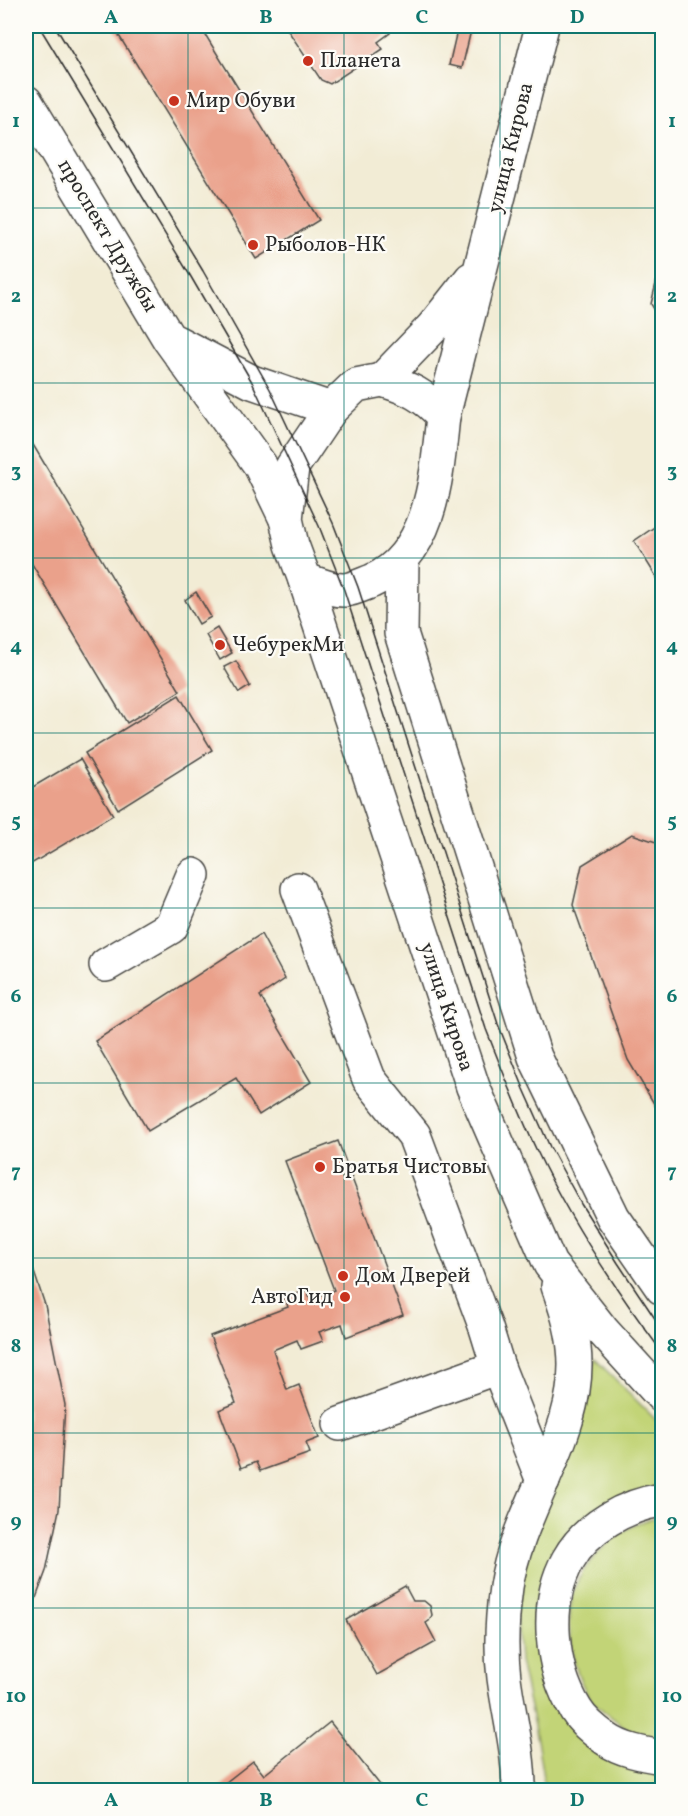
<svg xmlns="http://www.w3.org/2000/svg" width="688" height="1816" viewBox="0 0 688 1816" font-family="Vollkorn,serif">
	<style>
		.green { fill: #c2d477; stroke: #768051; stroke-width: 1.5 }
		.building { fill: #eaa18b }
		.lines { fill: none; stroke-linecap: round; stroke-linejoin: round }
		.minor-casing { stroke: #494844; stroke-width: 36 }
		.major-casing { stroke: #494844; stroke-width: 36 }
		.minor { stroke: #fff; stroke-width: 33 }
		.major { stroke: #fff; stroke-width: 33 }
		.tram { stroke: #2b2b2b; stroke-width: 1.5 }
		.grid { fill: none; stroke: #0f766e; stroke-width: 1.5; stroke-opacity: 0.55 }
		.poi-dot { fill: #c8321e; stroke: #fdfcf7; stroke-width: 2 }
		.labels { text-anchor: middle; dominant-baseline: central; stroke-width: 4.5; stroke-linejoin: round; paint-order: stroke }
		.poi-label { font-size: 21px; fill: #2b2b2b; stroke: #fdfcf7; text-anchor: start }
		.street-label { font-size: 21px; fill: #2b2b2b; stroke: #fdfcf7 }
		.neatline { fill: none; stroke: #0f766e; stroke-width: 2 }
		.grid-label { font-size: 20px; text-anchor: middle; font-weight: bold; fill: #0f766e }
	</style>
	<rect width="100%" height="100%" fill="#fdfcf7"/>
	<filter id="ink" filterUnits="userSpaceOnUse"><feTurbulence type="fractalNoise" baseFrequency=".0167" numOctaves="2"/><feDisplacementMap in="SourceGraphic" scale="12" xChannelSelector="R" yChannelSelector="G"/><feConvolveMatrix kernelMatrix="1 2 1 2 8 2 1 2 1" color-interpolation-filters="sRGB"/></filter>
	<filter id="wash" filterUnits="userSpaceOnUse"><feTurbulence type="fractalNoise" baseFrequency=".008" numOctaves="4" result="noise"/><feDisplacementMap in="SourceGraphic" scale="24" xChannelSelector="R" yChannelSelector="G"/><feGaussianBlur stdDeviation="1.35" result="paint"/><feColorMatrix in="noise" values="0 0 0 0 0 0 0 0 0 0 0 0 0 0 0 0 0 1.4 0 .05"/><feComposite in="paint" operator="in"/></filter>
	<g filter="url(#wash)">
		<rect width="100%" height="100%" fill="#f2ecd5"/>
		<g class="green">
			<path d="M 595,1359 L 662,1426 L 662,1486 L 580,1524 L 552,1684 L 662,1769 L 662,1790 L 545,1790 L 537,1740 L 520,1661 L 516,1604 L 522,1572 Z"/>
			<path d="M 662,1517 L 662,1743 C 657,1741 650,1741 645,1739 C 633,1734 593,1705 587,1694 C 570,1663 561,1613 578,1580 C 585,1566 595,1556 606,1545 C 621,1531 642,1519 662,1517 Z"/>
		</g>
		<g id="blocks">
			<g class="building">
				<path d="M 113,26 L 200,26 L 319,220 L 256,259 Z"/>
				<path d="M 285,26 L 385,26 L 390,33 L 378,42 L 383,49 L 330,84 L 321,80 Z"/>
				<path d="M 458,26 L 472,26 L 462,68 L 449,65 Z"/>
				<path d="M 662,259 L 662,323 L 651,304 Z"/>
				<path d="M 26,433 L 180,691 L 127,723 L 26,554 Z"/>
				<path d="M 662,522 L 662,586 L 634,541 Z"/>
				<path d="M 196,592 L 211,617 L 199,624 L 185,600 Z"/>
				<path d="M 217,628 L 232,653 L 220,660 L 206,635 Z"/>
				<path d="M 236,661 L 250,686 L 239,693 L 224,667 Z"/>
				<path d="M 179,695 L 212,750 L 118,809 L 85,753 Z"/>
				<path d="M 80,759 L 113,815 L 26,867 L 26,791 Z"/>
				<path d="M 632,834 L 662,844 L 662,1117 L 628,1060 L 573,905 L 582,865 Z"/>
				<path d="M 261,934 L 285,979 L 260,996 L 311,1082 L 259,1115 L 236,1078 L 148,1131 L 95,1041 Z"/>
				<path d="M 338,1141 L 403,1315 L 346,1337 L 342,1324 L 319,1332 L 323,1341 L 301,1349 L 297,1340 L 273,1350 L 287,1390 L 299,1385 L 319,1438 L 306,1443 L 310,1453 L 260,1471 L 256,1462 L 241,1468 L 219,1410 L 236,1403 L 210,1336 L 288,1307 L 285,1298 L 307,1290 L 310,1299 L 334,1290 L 285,1161 Z"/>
				<path d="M 26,1254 L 32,1266 L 45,1305 L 65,1405 L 59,1510 L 46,1571 L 26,1625 Z"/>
				<path d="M 405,1586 L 413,1601 L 424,1601 L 430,1606 L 432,1615 L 429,1621 L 426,1623 L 436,1642 L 377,1675 L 346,1620 Z"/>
				<path d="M 330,1722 L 384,1790 L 216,1790 L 253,1761 L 264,1775 Z"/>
			</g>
		</g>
	</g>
	<g filter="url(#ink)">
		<use href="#blocks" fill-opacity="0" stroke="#494844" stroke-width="1.5"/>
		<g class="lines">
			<defs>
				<g id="minor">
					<path d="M 298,889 L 369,1079 L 414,1135 L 486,1328 L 498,1367"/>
					<path d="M 106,965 L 171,927 L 193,875"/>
					<path d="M 340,1424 L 498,1367 L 543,1481"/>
				</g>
				<g id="major">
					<path d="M 26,102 L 169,339 L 260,465 L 286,519"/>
					<path d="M 176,342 L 252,382 L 331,409"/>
					<path d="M 382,380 C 409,388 424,395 443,416 C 437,473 433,554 372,581 C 364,584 354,589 345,590 C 333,591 317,583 305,580 L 292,545 L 286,519 L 292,467 L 331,409 L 356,385 Z"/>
					<path d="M 382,380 L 433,327 L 471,279"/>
					<path d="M 443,416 L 542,26"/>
					<path d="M 402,560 L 401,633 L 535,1057 L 613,1217 L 662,1288"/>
					<path d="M 305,580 L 473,1087 L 550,1264 L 602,1330 L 662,1396"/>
					<path d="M 662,1500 C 626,1505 586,1527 568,1560 C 544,1603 550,1668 576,1710 C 582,1720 596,1732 606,1739 C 621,1750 644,1754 662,1757"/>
					<path d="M 519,1790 C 519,1751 509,1716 504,1678 C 500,1647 502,1617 506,1587 C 518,1506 584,1431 574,1348 C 572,1326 565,1306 558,1286"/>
				</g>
			</defs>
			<use href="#minor" class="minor-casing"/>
			<use href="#major" class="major-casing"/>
			<use href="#minor" class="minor"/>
			<use href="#major" class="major"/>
			<g class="tram">
				<path d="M 39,26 L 191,277 L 252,382 L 319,526 L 344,590 L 486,1029 C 502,1070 518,1111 537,1151 C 570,1221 616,1290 662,1352"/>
				<path d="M 55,26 L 203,271 L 270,389 L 333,523 L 358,587 L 498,1024 L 524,1089 L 550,1147 L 581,1204 L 618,1263 L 662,1329"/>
			</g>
		</g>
	</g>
	<path class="grid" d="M 188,26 L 188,1790M 344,26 L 344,1790M 500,26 L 500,1790M 26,208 L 662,208M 26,383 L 662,383M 26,558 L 662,558M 26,733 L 662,733M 26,908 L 662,908M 26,1083 L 662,1083M 26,1258 L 662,1258M 26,1433 L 662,1433M 26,1608 L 662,1608"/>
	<g class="poi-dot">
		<circle cx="308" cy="61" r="6"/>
		<circle cx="174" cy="101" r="6"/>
		<circle cx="253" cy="245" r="6"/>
		<circle cx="220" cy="645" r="6"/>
		<circle cx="320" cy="1167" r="6"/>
		<circle cx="343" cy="1276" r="6"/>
		<circle cx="345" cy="1297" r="6"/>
	</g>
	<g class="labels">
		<g class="poi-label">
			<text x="320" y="61">Планета</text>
			<text x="186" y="101">Мир Обуви</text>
			<text x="265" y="245">Рыболов-НК</text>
			<text x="232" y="645">ЧебурекМи</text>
			<text x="332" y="1167">Братья Чистовы</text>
			<text x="355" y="1276">Дом Дверей</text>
			<text x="333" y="1297" text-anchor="end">АвтоГид</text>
		</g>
		<g class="street-label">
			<text transform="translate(511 148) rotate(-76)">улица Кирова</text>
			<text transform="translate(107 236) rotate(59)">проспект Дружбы</text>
			<text transform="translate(446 1007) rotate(72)">улица Кирова</text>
		</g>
	</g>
	<rect width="688" height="1816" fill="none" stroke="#fdfcf7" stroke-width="66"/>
	<rect x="33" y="33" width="622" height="1750" class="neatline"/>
	<g class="grid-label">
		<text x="111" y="23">A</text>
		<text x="266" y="23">B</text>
		<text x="422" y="23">C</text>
		<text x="577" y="23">D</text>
		<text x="16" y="127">1</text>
		<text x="672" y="127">1</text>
		<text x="16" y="302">2</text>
		<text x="672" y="302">2</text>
		<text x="16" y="477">3</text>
		<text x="672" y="477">3</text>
		<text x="16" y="652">4</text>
		<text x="672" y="652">4</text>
		<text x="16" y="827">5</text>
		<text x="672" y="827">5</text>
		<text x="16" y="1002">6</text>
		<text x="672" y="1002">6</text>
		<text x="16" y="1177">7</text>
		<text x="672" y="1177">7</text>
		<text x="16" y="1352">8</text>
		<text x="672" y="1352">8</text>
		<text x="16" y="1527">9</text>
		<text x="672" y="1527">9</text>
		<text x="16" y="1702">10</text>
		<text x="672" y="1702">10</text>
		<text x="111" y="1806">A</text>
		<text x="266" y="1806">B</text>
		<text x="422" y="1806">C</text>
		<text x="577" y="1806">D</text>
	</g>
</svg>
